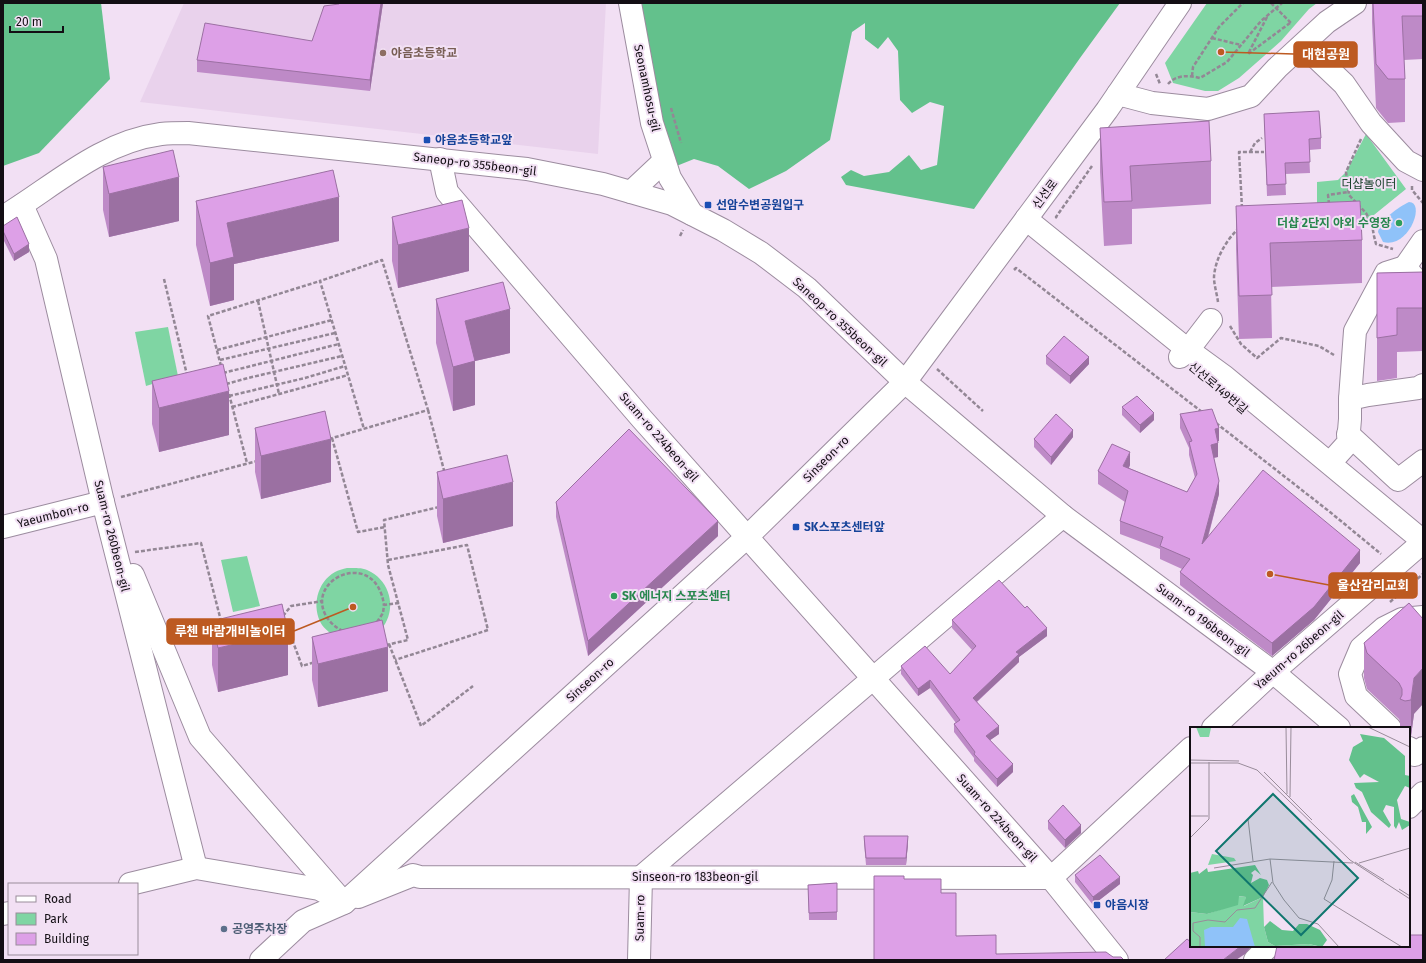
<svg xmlns="http://www.w3.org/2000/svg" width="1426" height="963" viewBox="0 0 1426 963" font-family="'Fira Sans','Noto Sans KR',sans-serif">
	<style>
		.built { fill: #e9d2ec }
		.green { fill: #7fd5a3 }
		.forest { fill: #63c18c }
		.water { fill: #8fc2f9 }
		.lines { fill: none; stroke-linecap: round; stroke-linejoin: round }
		.minor-casing { stroke: #9c8c9f; stroke-width: 24 }
		.path { stroke: #938795; stroke-width: 2.5; stroke-dasharray: 4 2; stroke-linecap: butt }
		.minor { stroke: #fff; stroke-width: 22 }
		.wall { fill: #be8ac7 }
		.shaded-wall { fill: #9b70a2 }
		.building { fill: #dda0e7; stroke: #9b70a2 }
		.education-dot { fill: #8d6e63; stroke: #f2e0f4; stroke-width: 1.5 }
		.transit-dot { fill: #1a4fb4; stroke: #f2e0f4; stroke-width: 1.5 }
		.leisure-dot { fill: #2e9e5b; stroke: #f2e0f4; stroke-width: 1.5 }
		.service-dot { fill: #5c6f8a; stroke: #f2e0f4; stroke-width: 1.5 }
		.labels { text-anchor: middle; dominant-baseline: central; stroke-width: 4; stroke-linejoin: round; paint-order: stroke }
		.education-label { font-size: 12px; font-weight: bold; fill: #785e54; stroke: #f2e0f4; text-anchor: start }
		.street-label { font-size: 12px; fill: #130e14; stroke: #f2e0f4 }
		.transit-label { font-size: 12px; font-weight: bold; fill: #164399; stroke: #f2e0f4; text-anchor: start }
		.park-label { font-size: 12px; fill: #19412b; stroke: #f2e0f4 }
		.leisure-label { font-size: 12px; font-weight: bold; fill: #27864d; stroke: #f2e0f4; text-anchor: end }
		.service-label { font-size: 12px; font-weight: bold; fill: #4e5e75; stroke: #f2e0f4; text-anchor: start }
		.inset-road { fill: none; stroke: #998c9a; stroke-width: 1 }
		.view { fill: #0f766e; fill-opacity: 0.15; stroke: #0f766e; stroke-width: 2 }
		.inset-edge { fill: none; stroke: #130e14; stroke-width: 2 }
		.leader { fill: none; stroke: #bd5a21; stroke-width: 1.5 }
		.callout-dot { fill: #bd5a21; stroke: #f2e0f4; stroke-width: 1.5 }
		.callout { fill: #bd5a21; stroke: #bd5a21; stroke-width: 1.5 }
		.callout-label { font-size: 13px; text-anchor: middle; font-weight: bold; fill: #fff }
	</style>
	<rect width="100%" height="100%" fill="#f2e0f4"/>
	<path class="built" d="M 184,3 L 606,3 L 598,154 L 140,102 Z"/>
	<g class="green">
		<path d="M 1207,3 L 1317,3 L 1309,9 L 1281,41 L 1239,78 L 1218,91 L 1205,91 L 1173,83 L 1165,63 Z"/>
		<path d="M 1366,134 L 1406,189 L 1369,219 L 1317,221 L 1317,182 L 1338,180 L 1346,172 Z"/>
		<path d="M 168,327 L 178,376 L 146,386 L 135,332 Z"/>
		<path d="M 247,556 L 260,606 L 233,612 L 221,560 Z"/>
		<path d="M 347,568 C 355,568 364,567 371,572 C 389,582 396,606 385,624 C 383,627 379,630 376,633 L 331,634 C 328,631 324,628 322,625 C 311,607 317,582 335,572 C 338,570 343,569 347,568 Z"/>
	</g>
	<g class="forest">
		<path d="M 3,3 L 101,3 L 110,79 L 39,153 L 3,166 Z"/>
		<path d="M 636,3 L 1120,3 L 1080,58 L 974,209 L 846,185 L 841,177 L 851,170 L 864,176 L 889,172 L 909,155 L 921,170 L 937,165 L 944,106 L 930,102 L 912,113 L 900,100 L 898,51 L 888,37 L 878,49 L 865,39 L 865,23 L 852,32 L 830,140 L 786,171 L 749,189 L 718,166 L 694,159 L 669,169 Z"/>
	</g>
	<path class="water" d="M 1409,202 C 1426,202 1409,249 1383,242 L 1378,232 C 1379,220 1399,207 1409,202 Z"/>
	<g class="lines">
		<defs>
			<g id="minor">
				<path d="M 630,3 L 652,123 L 670,178 L 692,214"/>
				<path d="M 1303,45 L 1344,84 L 1371,123 L 1406,161 L 1423,170"/>
				<path d="M 1118,94 L 1152,103 L 1208,109 L 1251,96 L 1277,68 L 1327,22 L 1355,3"/>
				<path d="M 440,159 L 447,192 L 642,419 L 1051,878 L 1117,960"/>
				<path d="M 631,192 L 664,161"/>
				<path d="M 22,205 L 46,259 L 103,502 L 196,868"/>
				<path d="M 3,217 C 54,186 100,142 161,134 C 170,133 179,133 188,133 L 527,169 L 603,184 L 672,204 L 723,230 L 761,253 L 807,288 L 905,382 L 1063,516 L 1273,672 L 1339,728"/>
				<path d="M 1026,219 L 1188,350 L 1225,377 L 1423,541"/>
				<path d="M 1423,241 L 1405,267 L 1423,288"/>
				<path d="M 1180,357 L 1188,350 L 1211,320"/>
				<path d="M 1350,399 L 1355,331 L 1386,273 L 1405,267"/>
				<path d="M 1348,434 L 1398,480 L 1423,461"/>
				<path d="M 1330,463 L 1348,443 L 1350,419 L 1350,399 L 1368,395 L 1418,388 L 1423,385"/>
				<path d="M 3,527 L 103,502"/>
				<path d="M 133,575 L 200,737 L 344,903"/>
				<path d="M 1213,728 L 1273,672 L 1423,542"/>
				<path d="M 1390,728 L 1356,696 L 1350,674 L 1361,648 L 1384,628 L 1402,619 L 1423,617"/>
				<path d="M 1409,748 L 1415,755 L 1423,748"/>
				<path d="M 1409,807 L 1423,793"/>
				<path d="M 130,884 L 196,868 L 319,889 L 338,899"/>
				<path d="M 358,897 L 413,875 L 420,877 L 1051,878 L 1191,748"/>
				<path d="M 3,914 L 9,913"/>
				<path d="M 261,960 L 303,921 L 344,903 L 747,537 L 905,382 L 1107,110 L 1180,3"/>
				<path d="M 639,960 L 641,877 L 1063,516"/>
				<path d="M 1255,960 L 1269,946"/>
			</g>
		</defs>
		<use href="#minor" class="minor-casing"/>
		<g class="path">
			<path d="M 1271,3 L 1291,23"/>
			<path d="M 1267,17 L 1248,54 L 1290,23"/>
			<path d="M 1212,38 L 1241,45"/>
			<path d="M 1156,74 L 1160,84"/>
			<path d="M 1192,76 L 1193,67 L 1219,27 L 1243,3"/>
			<path d="M 1168,84 C 1176,75 1188,75 1200,78 L 1227,62 L 1261,21 L 1282,3"/>
			<path d="M 671,108 L 681,143"/>
			<path d="M 1361,139 L 1346,172 L 1349,195 L 1366,213 L 1372,225 L 1374,236 L 1376,244 L 1393,249"/>
			<path d="M 467,141 L 482,143"/>
			<path d="M 1250,152 L 1255,143 L 1262,138"/>
			<path d="M 1412,186 L 1412,190 L 1423,203"/>
			<path d="M 1329,204 L 1328,195 L 1348,192"/>
			<path d="M 1242,208 L 1239,152 L 1264,152"/>
			<path d="M 1057,218 L 1056,217 L 1092,166"/>
			<path d="M 1358,220 L 1369,219"/>
			<path d="M 680,236 L 683,230"/>
			<path d="M 1014,270 L 1016,268 L 1202,412"/>
			<path d="M 164,279 L 187,375"/>
			<path d="M 258,301 L 279,394"/>
			<path d="M 1218,302 C 1217,294 1214,285 1214,277 C 1215,260 1225,242 1237,230"/>
			<path d="M 1230,326 L 1241,344 L 1257,358 L 1281,338 L 1319,346 L 1334,355"/>
			<path d="M 217,350 L 332,320"/>
			<path d="M 220,360 L 335,333"/>
			<path d="M 221,366 L 208,316 L 320,281"/>
			<path d="M 937,369 L 983,411"/>
			<path d="M 223,373 L 339,344"/>
			<path d="M 226,384 L 248,378 L 342,356"/>
			<path d="M 229,394 L 247,463"/>
			<path d="M 229,396 L 305,378 L 345,366"/>
			<path d="M 232,407 L 348,375"/>
			<path d="M 428,410 L 445,474"/>
			<path d="M 1216,423 L 1330,512 L 1381,554"/>
			<path d="M 332,438 L 358,532 L 385,527"/>
			<path d="M 329,439 L 428,410 L 382,260 L 320,281 L 364,429"/>
			<path d="M 121,497 L 257,461"/>
			<path d="M 135,552 L 201,543 L 221,621"/>
			<path d="M 388,560 L 467,545 L 488,630 L 395,660"/>
			<path d="M 1390,602 L 1423,574"/>
			<path d="M 283,616 L 291,606 L 323,601"/>
			<path d="M 377,622 L 383,613 L 384,605 L 399,603"/>
			<path d="M 286,623 L 302,666 L 315,662"/>
			<path d="M 343,631 C 335,627 329,622 325,614 C 307,577 376,548 384,605"/>
			<path d="M 389,644 L 421,726 L 473,686"/>
			<path d="M 386,645 L 408,640 L 388,565 L 384,520 L 439,507"/>
		</g>
		<use href="#minor" class="minor"/>
	</g>
	<g class="wall">
		<path d="M 383,3 L 370,91 L 197,72 L 197,60 L 312,41 Z"/>
		<path d="M 1372,3 L 1423,3 L 1423,59 L 1404,60 L 1405,79 L 1405,122 L 1388,123 L 1376,108 L 1372,22 Z"/>
		<path d="M 1264,114 L 1321,138 L 1321,149 L 1309,150 L 1310,173 L 1285,174 L 1286,195 L 1267,196 Z"/>
		<path d="M 1100,128 L 1211,161 L 1211,204 L 1132,209 L 1132,244 L 1104,246 L 1100,172 Z"/>
		<path d="M 103,167 L 179,221 L 109,237 L 103,210 Z"/>
		<path d="M 196,201 L 339,241 L 234,264 L 234,300 L 210,306 L 196,245 Z"/>
		<path d="M 1236,206 L 1362,240 L 1362,283 L 1271,287 L 1272,338 L 1239,339 L 1236,249 Z"/>
		<path d="M 392,217 L 469,271 L 398,288 L 392,261 Z"/>
		<path d="M 3,226 L 29,252 L 14,261 L 3,239 Z"/>
		<path d="M 1423,272 L 1423,351 L 1397,352 L 1397,378 L 1377,381 L 1377,273 Z"/>
		<path d="M 436,299 L 510,353 L 475,361 L 475,405 L 453,411 L 436,343 Z"/>
		<path d="M 1046,356 L 1089,364 L 1070,384 L 1046,364 Z"/>
		<path d="M 152,381 L 229,435 L 159,452 L 152,424 Z"/>
		<path d="M 1122,407 L 1154,420 L 1140,433 L 1122,415 Z"/>
		<path d="M 1180,414 L 1219,441 L 1218,441 L 1218,457 L 1214,458 L 1219,494 L 1208,538 L 1360,563 L 1314,620 L 1272,656 L 1218,615 L 1180,585 L 1180,572 L 1182,569 L 1160,559 L 1160,549 L 1120,534 L 1120,521 L 1125,502 L 1098,484 L 1098,471 L 1130,465 L 1129,468 L 1187,492 L 1195,478 L 1189,455 L 1189,448 L 1180,428 Z"/>
		<path d="M 255,428 L 331,482 L 261,499 L 255,472 Z"/>
		<path d="M 1073,437 L 1051,465 L 1034,447 L 1034,439 Z"/>
		<path d="M 437,472 L 513,526 L 443,543 L 437,516 Z"/>
		<path d="M 556,502 L 718,536 L 588,656 L 556,517 Z"/>
		<path d="M 1409,603 L 1414,714 L 1411,736 L 1409,736 L 1409,728 L 1400,728 L 1400,722 L 1399,719 L 1367,689 L 1364,678 L 1364,643 Z"/>
		<path d="M 952,620 L 1047,636 L 1019,657 L 1019,662 L 977,702 L 999,734 L 990,740 L 1013,772 L 997,787 L 974,761 L 974,758 L 954,732 L 954,724 L 956,723 L 930,688 L 918,696 L 901,674 L 901,666 L 950,674 L 972,650 L 952,628 Z"/>
		<path d="M 212,621 L 288,675 L 218,692 L 212,665 Z"/>
		<path d="M 312,637 L 388,691 L 318,707 L 312,680 Z"/>
		<path d="M 1048,821 L 1081,833 L 1065,848 L 1048,829 Z"/>
		<path d="M 864,836 L 908,843 L 906,865 L 866,865 L 864,843 Z"/>
		<path d="M 1075,875 L 1120,884 L 1093,905 L 1075,882 Z"/>
		<path d="M 837,883 L 837,920 L 809,920 L 808,885 Z"/>
	</g>
	<g class="shaded-wall">
		<path d="M 381,3 L 383,3 L 370,91 L 370,80 Z"/>
		<path d="M 179,177 L 179,221 L 109,237 L 109,194 Z"/>
		<path d="M 339,197 L 339,241 L 234,264 L 234,300 L 210,306 L 210,263 L 227,223 Z"/>
		<path d="M 469,228 L 469,271 L 398,288 L 398,245 Z"/>
		<path d="M 29,244 L 29,252 L 14,261 L 14,254 Z"/>
		<path d="M 510,309 L 510,353 L 475,361 L 475,405 L 453,411 L 453,367 L 465,321 Z"/>
		<path d="M 1089,357 L 1089,364 L 1070,384 L 1070,376 Z"/>
		<path d="M 229,391 L 229,435 L 159,452 L 159,408 Z"/>
		<path d="M 1154,413 L 1154,420 L 1140,433 L 1140,425 Z"/>
		<path d="M 1219,428 L 1219,441 L 1215,442 L 1215,429 Z"/>
		<path d="M 1073,430 L 1073,437 L 1051,465 L 1051,457 Z"/>
		<path d="M 331,439 L 331,482 L 261,499 L 261,456 Z"/>
		<path d="M 1218,443 L 1218,457 L 1211,458 L 1211,445 Z"/>
		<path d="M 1130,452 L 1130,465 L 1123,479 L 1123,466 Z"/>
		<path d="M 1219,481 L 1219,494 L 1202,558 L 1202,544 Z"/>
		<path d="M 513,482 L 513,526 L 443,543 L 443,499 Z"/>
		<path d="M 718,521 L 718,536 L 588,656 L 588,641 Z"/>
		<path d="M 1360,550 L 1360,563 L 1314,620 L 1272,656 L 1272,643 Z"/>
		<path d="M 1047,628 L 1047,636 L 1019,657 L 1019,662 L 973,705 L 973,698 L 1016,652 Z"/>
		<path d="M 288,632 L 288,675 L 218,692 L 218,648 Z"/>
		<path d="M 388,647 L 388,691 L 318,707 L 318,664 Z"/>
		<path d="M 1423,668 L 1423,704 L 1414,714 L 1411,736 L 1411,700 L 1414,678 Z"/>
		<path d="M 930,680 L 930,688 L 918,696 L 918,689 Z"/>
		<path d="M 999,726 L 999,734 L 986,743 L 986,736 Z"/>
		<path d="M 1013,764 L 1013,772 L 997,787 L 997,779 Z"/>
		<path d="M 1081,825 L 1081,833 L 1065,848 L 1065,840 Z"/>
		<path d="M 908,836 L 908,843 L 906,865 L 906,858 Z"/>
		<path d="M 1120,877 L 1120,884 L 1093,905 L 1093,897 Z"/>
		<path d="M 1241,946 L 1251,946 L 1251,947 L 1245,954 L 1236,960 L 1223,960 Z"/>
	</g>
	<g class="building">
		<path d="M 339,3 L 381,3 L 370,80 L 197,60 L 205,23 L 312,41 L 324,6 L 339,4 Z"/>
		<path d="M 1373,3 L 1423,3 L 1423,16 L 1402,16 L 1405,79 L 1388,79 L 1376,64 Z"/>
		<path d="M 1319,111 L 1321,138 L 1309,139 L 1310,162 L 1285,163 L 1286,184 L 1267,185 L 1264,114 Z"/>
		<path d="M 1209,121 L 1211,161 L 1130,166 L 1132,201 L 1104,202 L 1100,128 Z"/>
		<path d="M 173,150 L 179,177 L 109,194 L 103,167 Z"/>
		<path d="M 333,170 L 339,197 L 227,223 L 234,257 L 210,263 L 196,201 Z"/>
		<path d="M 462,200 L 469,228 L 398,245 L 392,217 Z"/>
		<path d="M 1360,201 L 1362,240 L 1270,243 L 1272,295 L 1239,296 L 1236,206 Z"/>
		<path d="M 17,217 L 29,244 L 14,254 L 3,231 L 3,226 Z"/>
		<path d="M 1423,272 L 1423,308 L 1397,308 L 1397,335 L 1377,338 L 1377,273 Z"/>
		<path d="M 503,282 L 510,309 L 465,321 L 475,361 L 453,367 L 436,299 Z"/>
		<path d="M 1064,336 L 1089,357 L 1070,376 L 1046,356 Z"/>
		<path d="M 223,364 L 229,391 L 159,408 L 152,381 Z"/>
		<path d="M 1137,396 L 1154,413 L 1140,425 L 1122,407 Z"/>
		<path d="M 1212,409 L 1219,428 L 1215,429 L 1218,443 L 1211,445 L 1219,481 L 1202,544 L 1263,470 L 1360,550 L 1314,607 L 1272,643 L 1218,602 L 1180,572 L 1190,559 L 1160,546 L 1163,537 L 1120,521 L 1128,491 L 1098,471 L 1112,444 L 1130,452 L 1123,466 L 1187,492 L 1197,474 L 1189,442 L 1192,441 L 1180,414 Z"/>
		<path d="M 325,411 L 331,439 L 261,456 L 255,428 Z"/>
		<path d="M 1056,414 L 1073,430 L 1051,457 L 1034,439 Z"/>
		<path d="M 629,429 L 718,521 L 588,641 L 556,502 Z"/>
		<path d="M 507,455 L 513,482 L 443,499 L 437,472 Z"/>
		<path d="M 999,580 L 1025,608 L 1027,606 L 1047,628 L 1016,652 L 1019,654 L 973,698 L 999,726 L 986,736 L 1013,764 L 997,779 L 974,754 L 975,752 L 954,724 L 960,720 L 930,680 L 918,689 L 901,666 L 925,646 L 950,674 L 976,646 L 952,620 Z"/>
		<path d="M 1409,603 L 1423,619 L 1423,668 L 1414,678 L 1411,700 L 1405,701 L 1400,699 L 1402,695 L 1402,689 L 1399,683 L 1367,653 L 1364,643 Z"/>
		<path d="M 282,604 L 288,632 L 218,648 L 212,621 Z"/>
		<path d="M 382,620 L 388,647 L 318,664 L 312,637 Z"/>
		<path d="M 1063,805 L 1081,825 L 1065,840 L 1048,821 Z"/>
		<path d="M 864,836 L 908,836 L 906,858 L 866,858 Z"/>
		<path d="M 1100,855 L 1120,877 L 1093,897 L 1075,875 Z"/>
		<path d="M 874,876 L 904,876 L 904,879 L 941,879 L 941,893 L 956,893 L 956,936 L 996,935 L 996,954 L 1106,952 L 1113,957 L 1121,957 L 1124,960 L 874,960 Z"/>
		<path d="M 837,883 L 837,912 L 809,913 L 808,885 Z"/>
		<path d="M 1409,935 L 1423,935 L 1423,960 L 1274,960 L 1277,946 L 1409,946 Z"/>
		<path d="M 1187,939 L 1191,942 L 1191,946 L 1241,946 L 1223,960 L 1164,960 Z"/>
	</g>
	<circle class="education-dot" cx="383" cy="53" r="4"/>
	<g class="transit-dot">
		<rect x="423" y="136" width="8" height="8" rx="2"/>
		<rect x="704" y="201" width="8" height="8" rx="2"/>
		<rect x="792" y="523" width="8" height="8" rx="2"/>
		<rect x="1093" y="901" width="8" height="8" rx="2"/>
	</g>
	<g class="leisure-dot">
		<circle cx="1399" cy="223" r="4"/>
		<circle cx="614" cy="596" r="4"/>
	</g>
	<circle class="service-dot" cx="224" cy="929" r="4"/>
	<g class="labels">
		<g class="education-label">
			<text x="391" y="53">야음초등학교</text>
		</g>
		<g class="street-label">
			<text transform="translate(647 88) rotate(78)">Seonamhosu-gil</text>
			<text transform="translate(475 164) rotate(7)">Saneop-ro 355beon-gil</text>
			<text transform="translate(1045 194) rotate(-53)">신선로</text>
			<text transform="translate(840 322) rotate(43)">Saneop-ro 355beon-gil</text>
			<text transform="translate(1218 388) rotate(40)">신선로149번길</text>
			<text transform="translate(659 437) rotate(49)">Suam-ro 224beon-gil</text>
			<text transform="translate(826 459) rotate(-45)">Sinseon-ro</text>
			<text transform="translate(53 515) rotate(-14)">Yaeumbon-ro</text>
			<text transform="translate(112 536) rotate(76)">Suam-ro 260beon-gil</text>
			<text transform="translate(1203 620) rotate(37)">Suam-ro 196beon-gil</text>
			<text transform="translate(1299 650) rotate(-41)">Yaeum-ro 26beon-gil</text>
			<text transform="translate(590 680) rotate(-42)">Sinseon-ro</text>
			<text transform="translate(997 818) rotate(48)">Suam-ro 224beon-gil</text>
			<text x="695" y="877">Sinseon-ro 183beon-gil</text>
			<text transform="translate(640 918) rotate(-89)">Suam-ro</text>
		</g>
		<g class="transit-label">
			<text x="435" y="140">야음초등학교앞</text>
			<text x="716" y="205">선암수변공원입구</text>
			<text x="804" y="527">SK스포츠센터앞</text>
			<text x="1105" y="905">야음시장</text>
		</g>
		<g class="park-label">
			<text x="1369" y="184">더샵놀이터</text>
		</g>
		<g class="leisure-label">
			<text x="1391" y="223">더샵 2단지 야외 수영장</text>
			<text x="622" y="596" text-anchor="start">SK 에너지 스포츠센터</text>
		</g>
		<g class="service-label">
			<text x="232" y="929">공영주차장</text>
		</g>
	</g>
	<g transform="translate(1190 727)">
		<rect width="220" height="220" fill="#f2e0f4"/>
		<path d="M 6,0 L 33,0 L 33,1 L 21,1 L 19,10 L 10,10 ZM 22,127 L 44,131 L 46,134 L 18,138 ZM 48,169 L 56,170 L 54,179 L 73,170 L 74,200 L 78,215 L 85,219 L 119,217 L 130,220 L 0,220 L 0,185 L 17,187 L 32,182 Z" fill="#7fd5a3"/>
		<path d="M 170,7 L 194,11 L 215,29 L 215,48 L 220,49 L 220,61 L 215,59 L 207,73 L 211,92 L 220,95 L 220,98 L 212,103 L 209,95 L 206,102 L 204,99 L 204,80 L 196,78 L 193,84 L 201,98 L 199,101 L 181,85 L 172,65 L 166,61 L 164,56 L 189,55 L 174,47 L 170,51 L 159,33 L 163,20 L 173,14 ZM 164,67 L 182,100 L 176,107 L 176,95 L 172,95 L 168,80 L 162,75 L 161,69 ZM 65,138 L 71,148 L 65,143 L 61,146 L 63,148 L 61,156 L 70,151 L 77,153 L 79,158 L 73,170 L 53,179 L 56,170 L 49,169 L 48,178 L 17,187 L 0,185 L 0,146 L 8,144 L 9,147 L 17,141 L 18,145 ZM 80,194 L 92,203 L 103,204 L 109,197 L 117,197 L 130,203 L 137,213 L 132,220 L 119,217 L 85,219 L 78,215 L 74,200 Z" fill="#63c18c"/>
		<path d="M 50,191 L 57,192 L 65,220 L 15,220 L 14,203 L 21,200 L 43,200 Z" fill="#8fc2f9"/>
		<path class="inset-road" d="M 96,0 L 97,67M 178,0 L 220,20M 0,33 L 49,34M 0,36 L 48,36 L 67,43 L 160,133 L 220,172M 74,45 L 122,93M 100,70 L 101,0M 0,89 L 18,89M 58,92 L 63,134M 0,111 L 19,92 L 19,35M 80,132 L 83,156 L 94,173 L 109,191 L 128,197 L 149,220M 144,134 L 142,153 L 134,172 L 212,220M 165,135 L 194,153M 169,136 L 220,121M 24,141 L 80,132 L 163,136M 209,162 L 220,169M 10,220 L 10,210 L 3,204 L 3,196 L 18,193 L 35,195 L 47,183 L 65,181 L 82,155"/>
		<path class="view" d="M 83,67 L 168,151 L 111,208 L 26,124 Z"/>
		<rect width="220" height="220" class="inset-edge"/>
	</g>
	<path class="leader" d="M1221 52L1294 54M1270 574L1329 585M353 607L294 631"/>
	<g class="callout-dot">
		<circle cx="1221" cy="52" r="4"/>
		<circle cx="1270" cy="574" r="4"/>
		<circle cx="353" cy="607" r="4"/>
	</g>
	<g class="callout">
		<rect x="1294" y="42" width="63" height="25" rx="4"/>
		<rect x="1329" y="573" width="88" height="25" rx="4"/>
		<rect x="167" y="619" width="127" height="25" rx="4"/>
	</g>
	<g class="callout-label">
		<text x="1326" y="59">대현공원</text>
		<text x="1373" y="590">울산감리교회</text>
		<text x="230" y="636">루첸 바람개비놀이터</text>
	</g>
	<rect width="1426" height="963" fill="none" stroke="#130e14" stroke-width="8"/>
	<rect x="8" y="883" width="130" height="72" fill="#f2e0f4" stroke="#998c9a"/>
	<rect x="16" y="896" width="20" height="6" fill="#ffffff" stroke="#998c9a"/>
	<text x="44" y="903" font-size="12" fill="#130e14">Road</text>
	<rect x="16" y="913" width="20" height="12" fill="#7fd5a3" stroke="#998c9a"/>
	<text x="44" y="923" font-size="12" fill="#130e14">Park</text>
	<rect x="16" y="933" width="20" height="12" fill="#dda0e7" stroke="#998c9a"/>
	<text x="44" y="943" font-size="12" fill="#130e14">Building</text>
	<path d="M10 26v6h53v-6" fill="none" stroke="#130e14" stroke-width="2"/>
	<text x="16" y="26" font-size="12" fill="#130e14" stroke="#f2e0f4" stroke-width="3" paint-order="stroke">20 m</text>
</svg>
